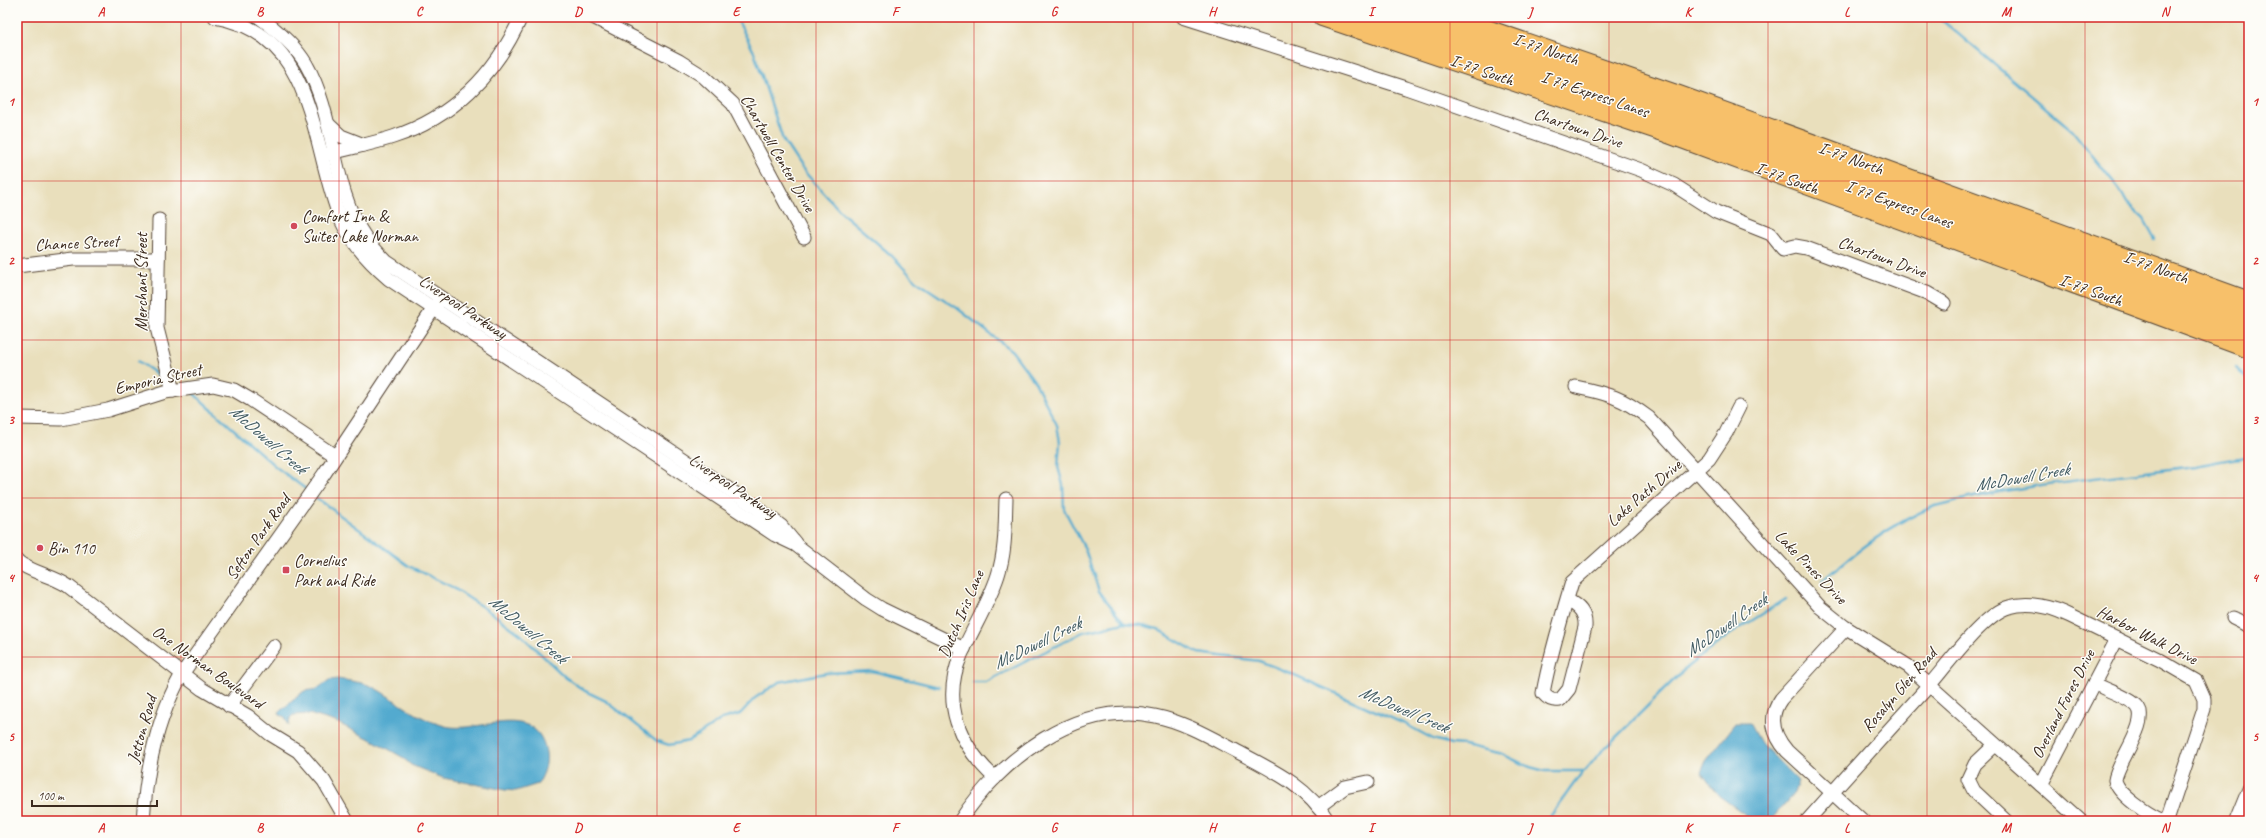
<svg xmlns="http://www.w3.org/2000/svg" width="2266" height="838" viewBox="0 0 2266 838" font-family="Caveat,sans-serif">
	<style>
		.water { fill: #52aacf; stroke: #466a76 }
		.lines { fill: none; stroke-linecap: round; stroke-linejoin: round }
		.stream { stroke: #52aacf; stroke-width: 2.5 }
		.minor-casing { stroke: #554536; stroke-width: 15 }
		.highway-casing { stroke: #554536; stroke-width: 20 }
		.minor { stroke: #fff; stroke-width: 13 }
		.highway { stroke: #f7c06b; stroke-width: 18 }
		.grid { fill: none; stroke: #d62828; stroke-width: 1; stroke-opacity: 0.55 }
		.poi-dot { fill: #d1495b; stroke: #fdfcf7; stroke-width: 1.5 }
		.labels { text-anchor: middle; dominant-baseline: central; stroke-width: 3; stroke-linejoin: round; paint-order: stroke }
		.street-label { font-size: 17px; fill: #3b2a1e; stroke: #fdfcf7 }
		.poi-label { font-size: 17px; fill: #3b2a1e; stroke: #fdfcf7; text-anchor: start }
		.water-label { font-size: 18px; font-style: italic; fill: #445d65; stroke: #fdfcf7 }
		.neatline { fill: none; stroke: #d62828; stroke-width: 1.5 }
		.grid-label { font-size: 13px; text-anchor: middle; font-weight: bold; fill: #d62828 }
	</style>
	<rect width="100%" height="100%" fill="#fdfcf7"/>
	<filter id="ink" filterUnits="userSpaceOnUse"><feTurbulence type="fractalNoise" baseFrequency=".025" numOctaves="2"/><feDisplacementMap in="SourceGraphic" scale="8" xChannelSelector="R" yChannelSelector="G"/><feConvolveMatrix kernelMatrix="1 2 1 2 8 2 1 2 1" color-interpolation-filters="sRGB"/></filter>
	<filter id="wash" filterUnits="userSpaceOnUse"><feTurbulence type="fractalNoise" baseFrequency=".012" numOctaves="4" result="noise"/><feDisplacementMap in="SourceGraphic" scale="16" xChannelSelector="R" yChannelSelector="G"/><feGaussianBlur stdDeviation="0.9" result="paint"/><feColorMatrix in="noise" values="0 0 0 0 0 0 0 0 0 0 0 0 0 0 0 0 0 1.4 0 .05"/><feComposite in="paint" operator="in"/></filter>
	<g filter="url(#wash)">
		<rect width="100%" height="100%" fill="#e9dfbc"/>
		<g class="water">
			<path d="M 338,679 C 350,681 363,682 373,687 C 397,700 417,719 445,726 C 475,734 530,703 544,744 C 549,759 546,771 538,784 L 516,791 L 505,790 L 443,778 L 411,765 L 402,757 L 376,742 L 336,722 L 309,714 L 293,715 L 290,718 L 289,726 L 285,717 L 280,715 L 279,712 L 304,691 L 317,689 L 329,680 Z"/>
			<path d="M 1736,723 L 1750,723 L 1761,743 L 1798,781 L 1794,793 L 1770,821 L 1753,820 L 1719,796 L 1701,772 L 1706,761 Z"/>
		</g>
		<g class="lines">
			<g class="stream">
				<path d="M 736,17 L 754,52 L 783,140 L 802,169 L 841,212 L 891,255 L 916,281 L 957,308 L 1012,351 L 1035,382 L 1057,425 L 1060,442 L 1058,467 L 1063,485 L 1064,509 L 1085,549 L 1099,591 L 1123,622"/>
				<path d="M 1938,17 L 2072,130 L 2120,190 L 2127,203 L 2144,219 L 2155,239"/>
				<path d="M 138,361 L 157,374 L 165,376"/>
				<path d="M 2236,368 L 2249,381"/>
				<path d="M 193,393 L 276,467 L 307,490"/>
				<path d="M 314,496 L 409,566 L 452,587 L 496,616 L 520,634 L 565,677 L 585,691 L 606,701 L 657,741 L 669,745 L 689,741 L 722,719 L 740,714 L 755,698 L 779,682 L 826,673 L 872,671 L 939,687"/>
				<path d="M 1822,581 C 1857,551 1892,523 1935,506 C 2020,484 2108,477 2195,466 C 2213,463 2231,458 2249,457"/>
				<path d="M 973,682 L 986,682 L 1083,632 L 1124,623 L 1142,625 L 1157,629 L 1198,653 L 1259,661 L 1290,673 L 1407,725 L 1433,739 L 1451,744 L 1464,745 L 1499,753 L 1530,767 L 1545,771 L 1585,771 L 1599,754 L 1687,667 L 1726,637 L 1786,599"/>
				<path d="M 1547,821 L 1583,771"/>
			</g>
		</g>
	</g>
	<g filter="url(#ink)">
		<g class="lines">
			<defs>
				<g id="minor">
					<path d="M 215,17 C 318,34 310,146 341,220 C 352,244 369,262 389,279 L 775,535 L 796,545 L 866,599 L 882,609 L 964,649"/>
					<path d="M 259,17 C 277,30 295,45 306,64 C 336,116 331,188 365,237 C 371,246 379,254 387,262 L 757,508 L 781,526 L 795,543"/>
					<path d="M 593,17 L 679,61 L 703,76 L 733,104 L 804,237"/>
					<path d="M 1183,17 L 1406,88 L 1641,170 L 1674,185 L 1716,212 L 1771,234 L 1783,249 L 1795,246 L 1806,248 L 1927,293 L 1944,303"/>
					<path d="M 327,123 L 341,136 L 364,145"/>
					<path d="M 328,154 C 349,148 372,144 393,137 C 452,118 496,74 521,17"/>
					<path d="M 159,220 L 157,328 L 173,391"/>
					<path d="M 17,266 L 73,259 L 158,259"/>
					<path d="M 1576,387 C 1609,394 1621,397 1649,418 L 1820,607 L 1845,627 L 1908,666 L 2081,821"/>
					<path d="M 17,418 L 61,419 L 108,410 L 165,392 L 213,385 L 234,390 L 251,400 L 335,456"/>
					<path d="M 17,561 C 31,573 52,575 68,586 L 202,689 L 248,716 L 270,734 L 298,751 L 324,781 L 347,821"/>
					<path d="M 1567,600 C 1579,606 1586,613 1585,627 L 1569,689 L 1560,700 C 1552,701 1548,699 1543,693 C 1550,655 1561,619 1572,582 L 1709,459 L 1726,433 L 1739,407"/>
					<path d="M 2233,618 L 2249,626"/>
					<path d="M 1846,628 L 1781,699 C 1768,717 1773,735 1787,751 L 1863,821"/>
					<path d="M 2094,683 C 2105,690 2129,697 2137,706 C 2151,721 2117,762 2115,780 C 2118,795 2149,815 2163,821"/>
					<path d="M 229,706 L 274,646"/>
					<path d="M 1995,745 L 1975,764 L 1968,779 L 1974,791 L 2006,821"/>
					<path d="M 995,778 C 959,745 941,703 961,655 C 973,628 989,603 998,575 C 1006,550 1005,524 1006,499"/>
					<path d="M 2041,785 L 2117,639"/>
					<path d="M 1318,807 L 1345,787 L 1368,782"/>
					<path d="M 143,821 C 146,771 157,718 182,674 L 324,474 L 438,302"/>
					<path d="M 960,821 C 1000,760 1077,699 1155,716 C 1185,722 1213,739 1240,753 C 1274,771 1308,787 1328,821"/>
					<path d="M 1807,821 C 1847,776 1887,732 1927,688 C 1945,668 1983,614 2009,607 C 2029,601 2052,607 2070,616 L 2160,660 L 2196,681 L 2204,699 L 2204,709 L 2167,821"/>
					<path d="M 2236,821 L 2249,789"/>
				</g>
				<g id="highway">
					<path d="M 1322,17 L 1666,133 L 2249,349"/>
					<path d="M 1366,17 L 1670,120 L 2249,334"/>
					<path d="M 1408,17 L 1674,108 L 2249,316"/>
					<path d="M 1452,17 L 1679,95 L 2249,301"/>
				</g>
			</defs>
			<use href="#minor" class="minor-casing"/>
			<use href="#highway" class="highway-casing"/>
			<use href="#minor" class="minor"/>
			<use href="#highway" class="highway"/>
		</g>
	</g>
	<path class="grid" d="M 181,17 L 181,821M 339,17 L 339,821M 498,17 L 498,821M 657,17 L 657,821M 816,17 L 816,821M 974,17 L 974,821M 1133,17 L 1133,821M 1292,17 L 1292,821M 1450,17 L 1450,821M 1609,17 L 1609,821M 1768,17 L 1768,821M 1927,17 L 1927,821M 2085,17 L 2085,821M 17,181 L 2249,181M 17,340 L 2249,340M 17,498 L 2249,498M 17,657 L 2249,657"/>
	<g class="poi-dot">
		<circle cx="294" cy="226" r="4"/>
		<circle cx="40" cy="548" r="4"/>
		<rect x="282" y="566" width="8" height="8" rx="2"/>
	</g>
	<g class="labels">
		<g class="street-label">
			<text transform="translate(1546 49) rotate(19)">I-77 North</text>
			<text transform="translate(1482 70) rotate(19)">I-77 South</text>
			<text transform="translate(1595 94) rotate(19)">I 77 Express Lanes</text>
			<text transform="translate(1578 128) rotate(19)">Chartown Drive</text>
			<text transform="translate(778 153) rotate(60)">Chartwell Center Drive</text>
			<text transform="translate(1851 158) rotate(20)">I-77 North</text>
			<text transform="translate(1787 178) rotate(20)">I-77 South</text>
			<text transform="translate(1899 204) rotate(20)">I 77 Express Lanes</text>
			<text transform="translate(77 243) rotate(-3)">Chance Street</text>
			<text transform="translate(1882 257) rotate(20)">Chartown Drive</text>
			<text transform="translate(2156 267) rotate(20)">I-77 North</text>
			<text transform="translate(141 282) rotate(-90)">Merchant Street</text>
			<text transform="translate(2091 290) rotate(20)">I-77 South</text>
			<text transform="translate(463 307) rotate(34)">Liverpool Parkway</text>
			<text transform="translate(158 379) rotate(-13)">Emporia Street</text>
			<text transform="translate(733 486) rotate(34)">Liverpool Parkway</text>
			<text transform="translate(1644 493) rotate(-41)">Lake Path Drive</text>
			<text transform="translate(258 537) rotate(-55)">Sefton Park Road</text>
			<text transform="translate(1811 567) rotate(46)">Lake Pines Drive</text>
			<text transform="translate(961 614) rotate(-67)">Dutch Iris Lane</text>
			<text transform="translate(2147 635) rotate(27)">Harbor Walk Drive</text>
			<text transform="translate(208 667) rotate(35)">One Norman Boulevard</text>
			<text transform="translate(1899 690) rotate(-49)">Rosalyn Glen Road</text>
			<text transform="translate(2063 704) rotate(-63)">Overland Fores Drive</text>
			<text transform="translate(142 729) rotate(-74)">Jetton Road</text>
		</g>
		<g class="poi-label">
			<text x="302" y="216">Comfort Inn &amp;<tspan x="302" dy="20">Suites Lake Norman</tspan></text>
			<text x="48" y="548">Bin 110</text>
			<text x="294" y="560">Cornelius<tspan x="294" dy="20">Park and Ride</tspan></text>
		</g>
		<g class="water-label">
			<text transform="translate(268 439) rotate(41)">McDowell Creek</text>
			<text transform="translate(2022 477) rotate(-10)">McDowell Creek</text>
			<text transform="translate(1726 625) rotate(-35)">McDowell Creek</text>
			<text transform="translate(528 629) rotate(40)">McDowell Creek</text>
			<text transform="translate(1037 643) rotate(-26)">McDowell Creek</text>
			<text transform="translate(1404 709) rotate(23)">McDowell Creek</text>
		</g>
	</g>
	<rect width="2266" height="838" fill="none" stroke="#fdfcf7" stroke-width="44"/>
	<path d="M32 800v6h125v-6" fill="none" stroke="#3b2a1e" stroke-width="2"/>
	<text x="38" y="800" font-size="12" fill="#3b2a1e" stroke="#fdfcf7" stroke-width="3" paint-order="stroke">100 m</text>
	<rect x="22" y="22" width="2222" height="794" class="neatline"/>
	<g class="grid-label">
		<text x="101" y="16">A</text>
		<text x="260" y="16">B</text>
		<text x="419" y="16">C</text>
		<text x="578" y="16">D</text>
		<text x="736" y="16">E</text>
		<text x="895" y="16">F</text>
		<text x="1054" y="16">G</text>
		<text x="1212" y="16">H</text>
		<text x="1371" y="16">I</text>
		<text x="1530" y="16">J</text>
		<text x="1688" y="16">K</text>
		<text x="1847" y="16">L</text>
		<text x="2006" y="16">M</text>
		<text x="2165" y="16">N</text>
		<text x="11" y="106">1</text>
		<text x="2255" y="106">1</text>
		<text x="11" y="265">2</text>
		<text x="2255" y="265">2</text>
		<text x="11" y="424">3</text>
		<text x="2255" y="424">3</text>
		<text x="11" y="582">4</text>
		<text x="2255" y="582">4</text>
		<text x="11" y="741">5</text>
		<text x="2255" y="741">5</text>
		<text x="101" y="832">A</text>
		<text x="260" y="832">B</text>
		<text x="419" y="832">C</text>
		<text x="578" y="832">D</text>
		<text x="736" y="832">E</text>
		<text x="895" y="832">F</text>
		<text x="1054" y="832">G</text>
		<text x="1212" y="832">H</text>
		<text x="1371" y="832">I</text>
		<text x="1530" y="832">J</text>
		<text x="1688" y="832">K</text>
		<text x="1847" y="832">L</text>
		<text x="2006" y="832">M</text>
		<text x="2165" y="832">N</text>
	</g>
</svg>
